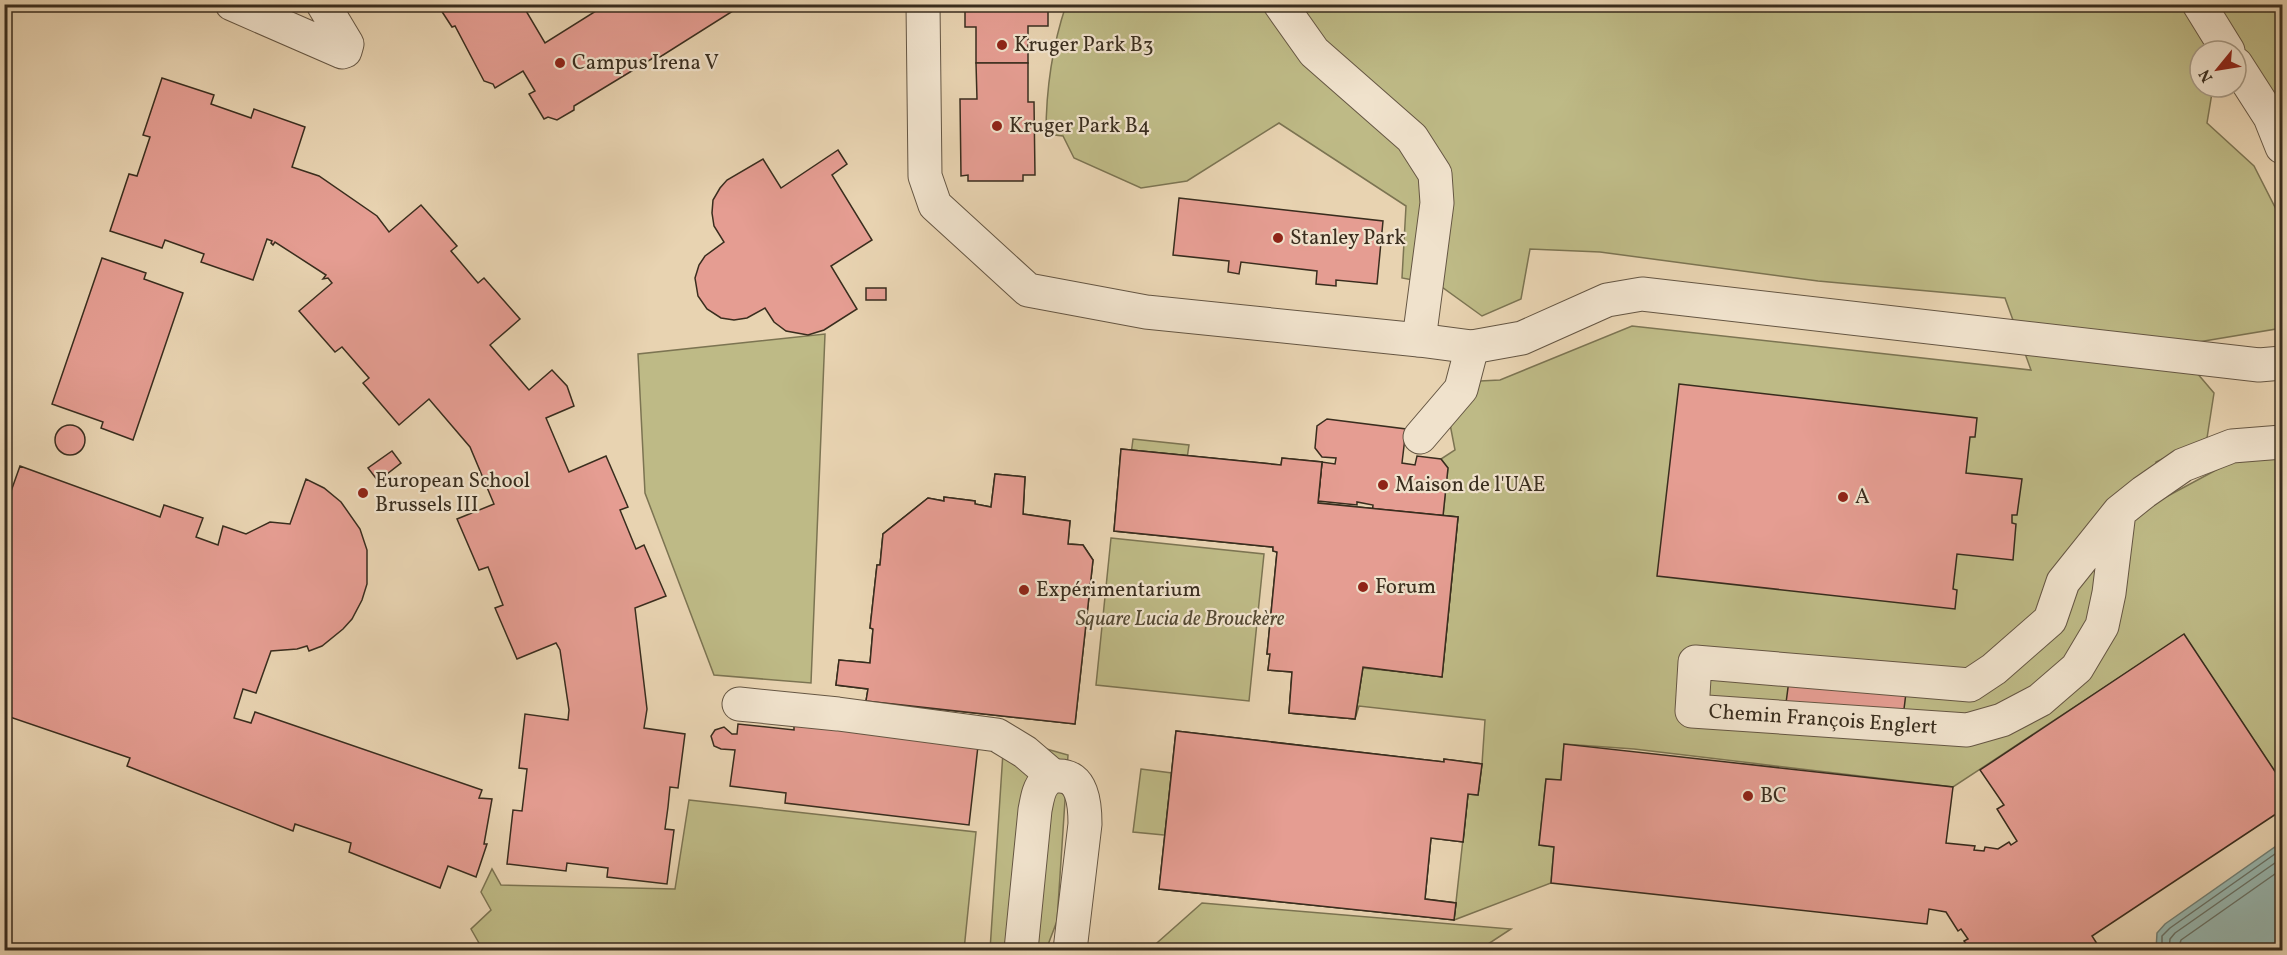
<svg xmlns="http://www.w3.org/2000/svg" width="2287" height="955" viewBox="0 0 2287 955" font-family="Vollkorn,serif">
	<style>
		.green { fill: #beba86; stroke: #7c7452; stroke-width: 1.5 }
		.water { fill: #97b7b0; stroke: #718076; stroke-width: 1.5 }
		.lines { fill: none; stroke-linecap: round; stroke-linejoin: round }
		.shore { stroke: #687267; stroke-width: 1.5 }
		.building { fill: #e59d92; stroke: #392d1e; stroke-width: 1.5 }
		.minor-casing { stroke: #655643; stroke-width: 35 }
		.minor { stroke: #f0e2cc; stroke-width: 33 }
		.poi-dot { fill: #8f2418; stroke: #f0e2cc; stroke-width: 2 }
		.labels { text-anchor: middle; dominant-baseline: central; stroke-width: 4.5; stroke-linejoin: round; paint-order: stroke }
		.poi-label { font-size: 21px; fill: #392d1e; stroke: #f0e2cc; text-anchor: start }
		.park-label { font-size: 21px; font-style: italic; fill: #544933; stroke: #f0e2cc }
		.street-label { font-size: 21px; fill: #392d1e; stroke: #f0e2cc }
	</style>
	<rect width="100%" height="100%" fill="#e8d3b1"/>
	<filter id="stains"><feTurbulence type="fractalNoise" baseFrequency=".00333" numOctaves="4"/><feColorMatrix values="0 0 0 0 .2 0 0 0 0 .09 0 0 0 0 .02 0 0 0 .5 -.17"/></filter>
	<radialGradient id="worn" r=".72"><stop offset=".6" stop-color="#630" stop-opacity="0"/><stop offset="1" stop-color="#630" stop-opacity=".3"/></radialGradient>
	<g class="green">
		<path d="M 1066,5 L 2282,5 L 2282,124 L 2218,51 L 2200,51 L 2200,87 L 2213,87 L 2207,123 L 2254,166 L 2282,221 L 2282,328 L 2174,346 L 2214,393 L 2207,438 L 2156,462 L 2149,506 L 2231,462 L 2282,456 L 2282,782 L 2184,635 L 1953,787 L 1634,749 L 1564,744 L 1561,780 L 1546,779 L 1539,845 L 1554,847 L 1551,883 L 1454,920 L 1468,794 L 1482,764 L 1485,720 L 1359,706 L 1355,719 L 1289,713 L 1295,646 L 1362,653 L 1363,668 L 1442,676 L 1458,517 L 1443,516 L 1448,468 L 1441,459 L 1455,450 L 1449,419 L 1480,381 L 1500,380 L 1632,326 L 2031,370 L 2005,298 L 1818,281 L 1600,252 L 1530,249 L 1521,299 L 1482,316 L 1439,285 L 1402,278 L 1406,206 L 1279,123 L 1187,181 L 1141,188 L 1074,158 L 1063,136 L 1046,134 C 1046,90 1052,47 1066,5 Z"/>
		<path d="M 825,334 L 811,683 L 714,675 L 645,493 L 638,354 Z"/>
		<path d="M 1133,439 L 1189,445 L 1181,499 L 1126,494 Z"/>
		<path d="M 1111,538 L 1264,554 L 1249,701 L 1096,685 Z"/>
		<path d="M 1004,737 L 1068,755 L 1057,921 L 1046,950 L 990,950 Z"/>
		<path d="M 1141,769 L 1203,777 L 1195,838 L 1133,832 Z"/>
		<path d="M 689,800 L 976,832 L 964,950 L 483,950 L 471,929 L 491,910 L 481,892 L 492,869 L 501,885 L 675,889 Z"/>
		<path d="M 1202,903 L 1511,929 L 1479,950 L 1149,950 Z"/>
	</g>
	<path class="water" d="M 2282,842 L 2282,950 L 2156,950 L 2157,933 L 2165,924 Z"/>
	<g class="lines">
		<g class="shore">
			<path d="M 2162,950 L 2162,936 L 2170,928 L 2282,849"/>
			<path d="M 2169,950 L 2170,939 L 2175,933 L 2282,858"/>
			<path d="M 2178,950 L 2181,940 L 2282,869"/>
		</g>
	</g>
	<g class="building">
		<path d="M 437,4 L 522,4 L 545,43 L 607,4 L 744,4 L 660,57 L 658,55 L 574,106 L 574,110 L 557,120 L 548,117 L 544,119 L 529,94 L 535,91 L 523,71 L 495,88 L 493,84 L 484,81 L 455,26 L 452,27 Z"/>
		<path d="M 965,4 L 1048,4 L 1048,26 L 1028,26 L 1028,63 L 976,63 L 976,27 L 965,27 Z"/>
		<path d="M 976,63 L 1028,63 L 1028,102 L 1034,102 L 1035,175 L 1023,175 L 1023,181 L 968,181 L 968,175 L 961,176 L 960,99 L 977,99 Z"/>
		<path d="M 162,78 L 214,95 L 211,104 L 251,118 L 254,109 L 305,127 L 292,167 L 319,176 L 377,216 L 389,232 L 421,205 L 457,246 L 451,251 L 478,283 L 484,278 L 520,319 L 490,345 L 529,390 L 552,370 L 567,386 L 574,406 L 546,418 L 569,472 L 606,456 L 628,507 L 620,510 L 636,549 L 644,545 L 666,596 L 635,608 L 647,709 L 644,728 L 685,734 L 678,788 L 670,787 L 668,807 L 665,829 L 674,830 L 667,884 L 607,877 L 608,868 L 567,863 L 566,871 L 507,864 L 513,810 L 522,811 L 527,769 L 519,768 L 525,714 L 568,720 L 569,710 L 560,650 L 556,643 L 517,659 L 495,608 L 503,605 L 488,567 L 479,570 L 457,519 L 494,504 L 470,447 L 429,399 L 399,425 L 363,383 L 369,378 L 342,347 L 335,352 L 299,311 L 332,283 L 328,278 L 323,279 L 326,275 L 275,242 L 273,245 L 271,243 L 272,241 L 267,239 L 253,280 L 201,262 L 204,254 L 165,240 L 162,248 L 110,231 L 129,174 L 137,176 L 150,137 L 143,135 Z"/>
		<path d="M 838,150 L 847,164 L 832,175 L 872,240 L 831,266 L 857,309 L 824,330 L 808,335 L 786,331 L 774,322 L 765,308 L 747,318 L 734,320 L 721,318 L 707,309 L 698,296 L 695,278 L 699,265 L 705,256 L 724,242 L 714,226 L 712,213 L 713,200 L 720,188 L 727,180 L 763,159 L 781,188 Z"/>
		<path d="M 1179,198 L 1383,221 L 1377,284 L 1336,280 L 1336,286 L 1316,284 L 1317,271 L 1241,262 L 1239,274 L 1228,272 L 1229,261 L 1173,255 Z"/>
		<path d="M 102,258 L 146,273 L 144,279 L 183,293 L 133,440 L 101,428 L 103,422 L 52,404 Z"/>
		<rect x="866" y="288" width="20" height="12"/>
		<path d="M 1679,384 L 1977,418 L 1975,437 L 1970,437 L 1966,473 L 2022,479 L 2017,515 L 2012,515 L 2012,523 L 2016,524 L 2013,560 L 1957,554 L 1953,589 L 1957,590 L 1955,609 L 1657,576 Z"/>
		<path d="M 1327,419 L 1406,429 L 1402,463 L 1415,465 L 1417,456 L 1441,459 L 1448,468 L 1443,516 L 1412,513 L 1410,520 L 1372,515 L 1373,505 L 1357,502 L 1357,505 L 1318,501 L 1322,462 L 1335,464 L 1336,458 L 1322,457 L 1315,448 L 1317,426 Z"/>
		<circle cx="70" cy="440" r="15"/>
		<path d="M 1121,449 L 1281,465 L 1282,458 L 1322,462 L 1318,503 L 1458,517 L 1442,677 L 1363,667 L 1355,719 L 1289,713 L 1292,672 L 1268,670 L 1270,654 L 1267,654 L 1277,552 L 1273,551 L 1273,547 L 1114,531 Z"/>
		<path d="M 1121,449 L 1281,465 L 1282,458 L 1322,462 L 1318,503 L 1458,517 L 1442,677 L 1363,667 L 1355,719 L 1289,713 L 1292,672 L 1268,670 L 1270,654 L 1267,654 L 1277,552 L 1273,551 L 1273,547 L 1114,531 Z"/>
		<path d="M 392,451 L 401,463 L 378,481 L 368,468 Z"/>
		<path d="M 20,466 L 160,517 L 164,505 L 203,518 L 196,537 L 218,545 L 223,526 L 246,534 L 270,522 L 290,524 L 306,479 L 324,488 L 341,502 L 360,529 L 367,550 L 367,584 L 362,600 L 352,619 L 343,629 L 322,646 L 309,651 L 307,646 L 297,649 L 271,651 L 256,693 L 243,689 L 234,718 L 251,723 L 255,712 L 482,790 L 479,798 L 492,799 L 484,844 L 487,844 L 476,877 L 448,866 L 440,888 L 349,852 L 351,843 L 295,824 L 293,831 L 127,766 L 130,758 L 4,715 L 4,511 Z"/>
		<path d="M 995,474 L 1025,477 L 1023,514 L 1070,521 L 1068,544 L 1083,545 L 1093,560 L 1075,724 L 866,701 L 868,689 L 836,685 L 839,660 L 870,663 L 873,629 L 870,628 L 877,565 L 880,565 L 883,534 L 928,498 L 944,501 L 944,497 L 975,501 L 975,504 L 991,507 Z"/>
		<path d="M 995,474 L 1025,477 L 1023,514 L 1070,521 L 1068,544 L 1083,545 L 1093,560 L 1075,724 L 866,701 L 868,689 L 836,685 L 839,660 L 870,663 L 873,629 L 870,628 L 877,565 L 880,565 L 883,534 L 928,498 L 944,501 L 944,497 L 975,501 L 975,504 L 991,507 Z"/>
		<path d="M 2184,634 L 2282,782 L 2282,810 L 2092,936 L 2101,950 L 2107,947 L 2109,950 L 1971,950 L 1964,941 L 1968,939 L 1961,929 L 1958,931 L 1946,912 L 1929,909 L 1927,924 L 1551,883 L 1554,847 L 1539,845 L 1546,779 L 1561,780 L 1564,744 L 1953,787 L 1946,843 L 1975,846 L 1974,850 L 1984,851 L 1985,847 L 1998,849 L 2009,842 L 2011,845 L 2017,841 L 1997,809 L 2004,805 L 1980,770 Z"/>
		<path d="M 1789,680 L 1906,693 L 1903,717 L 1786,703 Z"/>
		<path d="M 794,722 L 978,746 L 969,825 L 785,803 L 786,793 L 730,786 L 735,750 L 721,749 L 714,746 L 711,736 L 715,730 L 724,727 L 732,734 L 737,734 L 738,724 L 794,730 Z"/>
		<path d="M 1176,731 L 1444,762 L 1444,759 L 1482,764 L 1478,795 L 1468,794 L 1463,842 L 1431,838 L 1425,899 L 1456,903 L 1454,920 L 1159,889 Z"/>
		<path d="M 1176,731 L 1444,762 L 1444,759 L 1482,764 L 1478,795 L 1468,794 L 1463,842 L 1431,838 L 1425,899 L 1456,903 L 1454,920 L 1159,889 Z"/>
	</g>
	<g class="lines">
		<defs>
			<g id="minor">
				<path d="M 232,4 L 342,52 L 345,51 L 347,44 L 323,4"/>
				<path d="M 923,4 L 925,176 L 935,205 L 1028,290 L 1146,312 L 1419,340 L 1437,203 L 1435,174 L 1412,138 L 1314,52 L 1280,4"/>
				<path d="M 2199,4 L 2228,51"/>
				<path d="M 2236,64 L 2270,117 L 2282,147"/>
				<path d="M 1419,340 L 1472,347 L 1522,338 L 1607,300 L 1642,294 L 2259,365 L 2282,363"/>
				<path d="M 1420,437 L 1461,389 L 1472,347"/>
				<path d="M 2119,512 L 2109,593 L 2102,626 L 2077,668 L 2040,700 L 2002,720 L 1967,730 L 1692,711 L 1695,662 L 1970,685 L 1994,669 L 2050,620 L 2063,582 L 2119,512 L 2144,492 L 2183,465 L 2232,446 L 2282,442"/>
				<path d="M 739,704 L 838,714 L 997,735 L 1025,752 L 1053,776"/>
				<path d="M 1021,950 L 1035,810 C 1037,801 1038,789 1045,782 C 1048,778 1053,776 1057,776 C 1083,774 1085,805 1085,824 L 1070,950"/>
			</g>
		</defs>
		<use href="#minor" class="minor-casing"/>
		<use href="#minor" class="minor"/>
	</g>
	<g class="poi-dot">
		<circle cx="1002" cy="45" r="6"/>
		<circle cx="560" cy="63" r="6"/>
		<circle cx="997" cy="126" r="6"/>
		<circle cx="1278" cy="238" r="6"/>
		<circle cx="1383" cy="485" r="6"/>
		<circle cx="363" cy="493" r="6"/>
		<circle cx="1843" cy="497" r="6"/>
		<circle cx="1363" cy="587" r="6"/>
		<circle cx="1024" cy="590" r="6"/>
		<circle cx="1748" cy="796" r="6"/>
	</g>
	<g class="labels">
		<g class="poi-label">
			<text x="1014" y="45">Kruger Park B3</text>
			<text x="572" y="63">Campus Irena V</text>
			<text x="1009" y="126">Kruger Park B4</text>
			<text x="1290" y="238">Stanley Park</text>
			<text x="375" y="481">European School<tspan x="375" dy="24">Brussels III</tspan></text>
			<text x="1395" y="485">Maison de l'UAE</text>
			<text x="1855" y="497">A</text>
			<text x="1375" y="587">Forum</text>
			<text x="1036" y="590">Expérimentarium</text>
			<text x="1760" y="796">BC</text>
		</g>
		<g class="park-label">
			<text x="1180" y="619">Square Lucia de Brouckère</text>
		</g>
		<g class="street-label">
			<text transform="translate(1823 720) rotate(4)">Chemin François Englert</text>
		</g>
	</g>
	<rect width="2287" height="955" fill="none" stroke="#e8d3b1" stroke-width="24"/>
	<rect x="6" y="6" width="2275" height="943" fill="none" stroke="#392d1e" stroke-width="3"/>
	<rect x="12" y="12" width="2263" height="931" fill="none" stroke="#392d1e" stroke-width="1.5"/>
	<g transform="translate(2218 69) rotate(240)"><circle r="28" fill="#f0e2cc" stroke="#a79a86" stroke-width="1.5"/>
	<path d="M0-4.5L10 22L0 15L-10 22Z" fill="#8f2418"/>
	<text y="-9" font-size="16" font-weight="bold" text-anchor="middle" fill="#392d1e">N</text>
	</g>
	<rect width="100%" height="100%" filter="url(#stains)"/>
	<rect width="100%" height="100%" fill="url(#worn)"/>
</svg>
